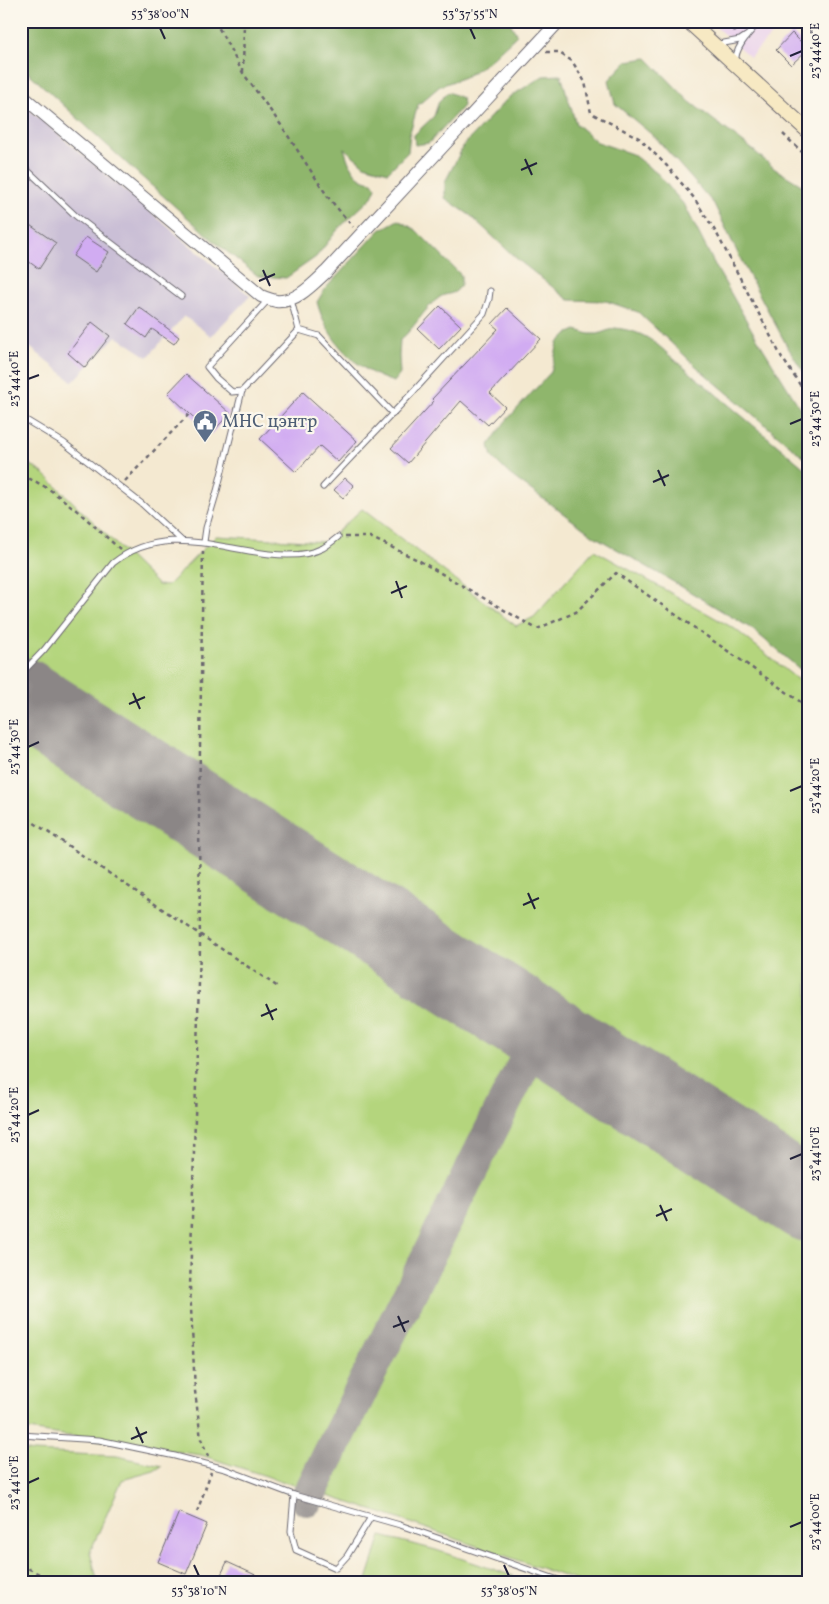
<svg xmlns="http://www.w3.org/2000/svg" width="829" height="1604" viewBox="0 0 829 1604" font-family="Vollkorn,serif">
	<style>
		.built { fill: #ead1ec }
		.industrial { fill: #cabfd6 }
		.green { fill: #b4d57d; stroke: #6b7c5c }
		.forest { fill: #8fb66c; stroke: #586c54 }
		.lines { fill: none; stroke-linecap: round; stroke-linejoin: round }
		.taxiway { stroke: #8b8686; stroke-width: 34 }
		.runway { stroke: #8b8686; stroke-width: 82 }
		.building { fill: #d1acf2 }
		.service-casing { stroke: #6c6870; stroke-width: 7 }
		.tertiary-casing { stroke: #6c6870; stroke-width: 14 }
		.secondary-casing { stroke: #6c6870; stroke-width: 16 }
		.path { stroke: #6c6870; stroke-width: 2.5; stroke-dasharray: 4 4; stroke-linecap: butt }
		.service { stroke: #fff; stroke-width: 5 }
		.tertiary { stroke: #fff; stroke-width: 12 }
		.secondary { stroke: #f7e9c3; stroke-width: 14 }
		.ticks { fill: none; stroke: #22223b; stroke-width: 2 }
		.labels { text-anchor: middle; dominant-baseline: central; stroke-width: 4.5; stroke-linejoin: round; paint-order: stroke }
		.service-label { font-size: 18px; fill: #4e5e75; stroke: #fbf7ec; text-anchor: start }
		.neatline { fill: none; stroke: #22223b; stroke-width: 2 }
		.ticks-label { font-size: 12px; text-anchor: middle; fill: #22223b }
	</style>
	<rect width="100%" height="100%" fill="#fbf7ec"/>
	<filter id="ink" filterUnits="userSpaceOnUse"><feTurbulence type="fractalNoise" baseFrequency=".02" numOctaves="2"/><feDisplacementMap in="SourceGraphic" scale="10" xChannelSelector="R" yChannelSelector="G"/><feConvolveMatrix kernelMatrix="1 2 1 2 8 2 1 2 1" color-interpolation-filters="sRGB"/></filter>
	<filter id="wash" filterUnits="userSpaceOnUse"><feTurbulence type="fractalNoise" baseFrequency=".0096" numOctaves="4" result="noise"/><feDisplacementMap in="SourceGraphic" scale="20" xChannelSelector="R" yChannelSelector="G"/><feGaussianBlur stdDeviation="1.12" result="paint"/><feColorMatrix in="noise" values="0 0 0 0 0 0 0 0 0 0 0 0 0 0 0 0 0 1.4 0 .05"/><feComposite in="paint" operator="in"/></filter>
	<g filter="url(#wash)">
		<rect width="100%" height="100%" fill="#f4e9d1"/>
		<path class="built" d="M 709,21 L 785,21 L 750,57 Z"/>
		<path class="industrial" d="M 21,103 L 250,296 L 211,336 L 184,316 L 148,357 L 116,336 L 73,382 L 21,340 Z"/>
		<g class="green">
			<path d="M 21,458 L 43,473 L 158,585 L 167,586 L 216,536 L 326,542 L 362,509 L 516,626 L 534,617 L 594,550 L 735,629 L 808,688 L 808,1583 L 584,1583 L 390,1516 L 201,1455 L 21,1429 Z"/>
			<path d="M 21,1450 L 33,1452 L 117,1456 L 162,1466 L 154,1471 L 122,1480 L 90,1552 L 98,1583 L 21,1583 Z"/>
			<path d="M 381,1536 L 436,1550 L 534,1583 L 366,1583 Z"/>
		</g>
		<g class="forest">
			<path d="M 21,21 L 509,21 L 517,35 L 488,62 L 465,77 L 440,86 L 418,105 L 410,132 L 408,152 L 388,172 L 364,165 L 344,148 C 349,164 353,179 372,182 L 376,188 L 372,197 L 339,228 L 316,257 L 286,278 L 258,276 L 216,243 L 135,171 L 21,66 Z"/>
			<path d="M 647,58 L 690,102 L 753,150 L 775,169 L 808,189 L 808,379 L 787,346 L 743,264 L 714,204 L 656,138 L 615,104 L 609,80 L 627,61 Z"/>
			<path d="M 561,75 L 576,124 L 597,142 L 632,154 L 658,174 L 685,206 L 717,269 L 753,332 L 808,421 L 808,461 L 698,368 L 638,312 L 606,301 L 569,300 L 517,259 L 471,216 L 445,198 L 445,182 L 464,145 L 508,98 L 543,76 Z"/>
			<path d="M 448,92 L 462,98 L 463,106 L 429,143 L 415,145 L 414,135 L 434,116 L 439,101 Z"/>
			<path d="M 398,220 L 416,230 L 461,275 C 461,281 462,285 458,289 C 454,295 446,293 440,297 C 424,308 415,328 400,340 L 399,356 L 400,374 L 394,382 C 356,371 327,340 317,302 L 325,289 L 380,230 Z"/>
			<path d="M 615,328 C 640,331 651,338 669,355 L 808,471 L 808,676 L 752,629 L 677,584 L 594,536 L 509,474 L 492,457 L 489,445 L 505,422 L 551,372 L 558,343 L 567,334 L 576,330 L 589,334 L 598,334 Z"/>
		</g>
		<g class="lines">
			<path class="taxiway" d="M 307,1499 L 528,1056 L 553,1038"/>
			<path class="runway" d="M 21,698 L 808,1201"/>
		</g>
		<g id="blocks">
			<g class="building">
				<path d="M 792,33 L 808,49 L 791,65 L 776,50 Z"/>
				<path d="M 21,219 L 56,243 L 39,269 L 21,256 Z"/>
				<path d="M 86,237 L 109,252 L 96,272 L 73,256 Z"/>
				<path d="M 440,306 L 461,326 L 439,349 L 418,329 Z"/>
				<path d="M 139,307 L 179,337 L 174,344 L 152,329 L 146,338 L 127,324 Z"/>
				<path d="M 507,308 L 541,339 L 490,393 L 505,407 L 488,425 L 461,401 L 408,463 L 391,448 L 434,401 L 432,399 L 498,329 L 492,324 Z"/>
				<path d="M 92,322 L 110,336 L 85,368 L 68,353 Z"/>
				<path d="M 186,374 L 230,413 L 211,434 L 168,393 Z"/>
				<path d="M 303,392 L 357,441 L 338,462 L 320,446 L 296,472 L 260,439 Z"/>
				<path d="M 345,478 L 354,486 L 343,498 L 334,490 Z"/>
				<path d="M 179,1512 L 207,1524 L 186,1574 L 158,1562 Z"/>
				<path d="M 227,1562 L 273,1583 L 217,1583 Z"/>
			</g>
		</g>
	</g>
	<g filter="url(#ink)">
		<use href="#blocks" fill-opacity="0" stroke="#6c6870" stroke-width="1"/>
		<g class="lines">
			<defs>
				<g id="service">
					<path d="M 719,44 L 740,40 L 746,36"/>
					<path d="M 736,63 C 733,49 751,31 760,21"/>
					<path d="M 21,164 L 76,216 L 181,296"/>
					<path d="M 268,300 L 207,367 L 216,378 L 232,392 L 242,391 L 299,330 L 291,300"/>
					<path d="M 299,330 L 319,336 L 393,414"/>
					<path d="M 21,417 L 64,443 L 142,504 L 182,541"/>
					<path d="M 323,487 L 413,392 L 484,314 L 489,299 L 490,291"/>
					<path d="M 204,542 L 206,528 L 217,491 L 242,391"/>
					<path d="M 21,674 L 44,650 L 113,563 C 163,524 215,548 270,554 C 287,556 307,556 323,548 C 328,545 333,541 338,537"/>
					<path d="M 21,1435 L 99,1440 L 175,1456 L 225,1469 L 294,1495 L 400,1525 L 567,1583"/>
					<path d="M 294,1495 L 291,1531 L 296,1550 L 336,1568 L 347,1556 L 371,1517"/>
				</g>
				<path id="tertiary" d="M 21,95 L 261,296 C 266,298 271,300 276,301 C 296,303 313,284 326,272 L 559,21"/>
				<path id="secondary" d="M 688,21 L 808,131"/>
			</defs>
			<use href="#service" class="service-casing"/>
			<use href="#tertiary" class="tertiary-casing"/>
			<use href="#secondary" class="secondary-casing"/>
			<g class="path">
				<path d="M 215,21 L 243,73 L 281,125 L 328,197 L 353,227"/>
				<path d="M 734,32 L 745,21"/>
				<path d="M 546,52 L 558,52 L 572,61 L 585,82 L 591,113 L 639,138 L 667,166 L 694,198 L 717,234 L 781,356 L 808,397"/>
				<path d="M 243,72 L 244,21"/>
				<path d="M 783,134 L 802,152"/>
				<path d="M 21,476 C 53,484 94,527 120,549"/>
				<path d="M 125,481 L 190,413"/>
				<path d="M 345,537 L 370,537 L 418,560 L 537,629 L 576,612 L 616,573 L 808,707"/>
				<path d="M 203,551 L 199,812 L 200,948 L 190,1287 L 195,1391 L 201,1439 L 208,1456"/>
				<path d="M 21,814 L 278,987"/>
				<path d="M 197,1512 L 211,1472"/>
				<path d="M 21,1565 L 58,1583"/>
			</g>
			<use href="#service" class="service"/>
			<use href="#tertiary" class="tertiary"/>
			<use href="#secondary" class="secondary"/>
		</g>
	</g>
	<path class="ticks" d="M 160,28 L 165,39M 470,28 L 475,39M 790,56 L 802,51M 525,159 L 532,175M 521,170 L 537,163M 263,270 L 270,286M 259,281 L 275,274M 28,379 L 39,375M 790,424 L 802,419M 658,470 L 665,486M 653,482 L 669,475M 396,581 L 402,598M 391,593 L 407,586M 133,693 L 140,709M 129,704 L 145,697M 28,747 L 39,742M 790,791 L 802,786M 528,893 L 535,909M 523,905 L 539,898M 266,1004 L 273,1020M 261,1016 L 277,1009M 28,1115 L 39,1110M 790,1159 L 802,1154M 660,1205 L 667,1221M 656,1216 L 672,1209M 398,1316 L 405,1332M 393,1327 L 409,1321M 136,1427 L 143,1443M 131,1439 L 147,1432M 28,1483 L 39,1478M 790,1527 L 802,1522M 194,1565 L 199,1576M 504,1565 L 509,1576"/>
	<defs>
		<symbol id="civic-pin" viewBox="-11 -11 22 30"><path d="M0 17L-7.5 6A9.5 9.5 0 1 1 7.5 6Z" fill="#5c6f8a" stroke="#fbf7ec"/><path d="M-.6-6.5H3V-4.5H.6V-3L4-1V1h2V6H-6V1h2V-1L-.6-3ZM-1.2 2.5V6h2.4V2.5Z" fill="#fff"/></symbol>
	</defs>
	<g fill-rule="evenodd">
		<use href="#civic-pin" x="191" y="408" width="28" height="38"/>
	</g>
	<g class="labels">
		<g class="service-label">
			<text x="222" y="422">МНС цэнтр</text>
		</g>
	</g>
	<rect width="829" height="1604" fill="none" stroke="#fbf7ec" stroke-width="55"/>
	<rect x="28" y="28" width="774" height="1548" class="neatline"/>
	<g class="ticks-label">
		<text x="160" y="18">53°38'00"N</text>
		<text x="470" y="18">53°37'55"N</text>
		<text transform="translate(815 51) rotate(-90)" y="4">23°44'40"E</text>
		<text transform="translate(14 379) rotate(-90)" y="4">23°44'40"E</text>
		<text transform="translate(815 419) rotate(-90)" y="4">23°44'30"E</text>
		<text transform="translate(14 747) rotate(-90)" y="4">23°44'30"E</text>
		<text transform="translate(815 786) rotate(-90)" y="4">23°44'20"E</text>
		<text transform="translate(14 1115) rotate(-90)" y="4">23°44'20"E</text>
		<text transform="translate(815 1154) rotate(-90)" y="4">23°44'10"E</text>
		<text transform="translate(14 1483) rotate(-90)" y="4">23°44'10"E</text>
		<text transform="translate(815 1522) rotate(-90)" y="4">23°44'00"E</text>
		<text x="199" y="1595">53°38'10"N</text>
		<text x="509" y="1595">53°38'05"N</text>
	</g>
</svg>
